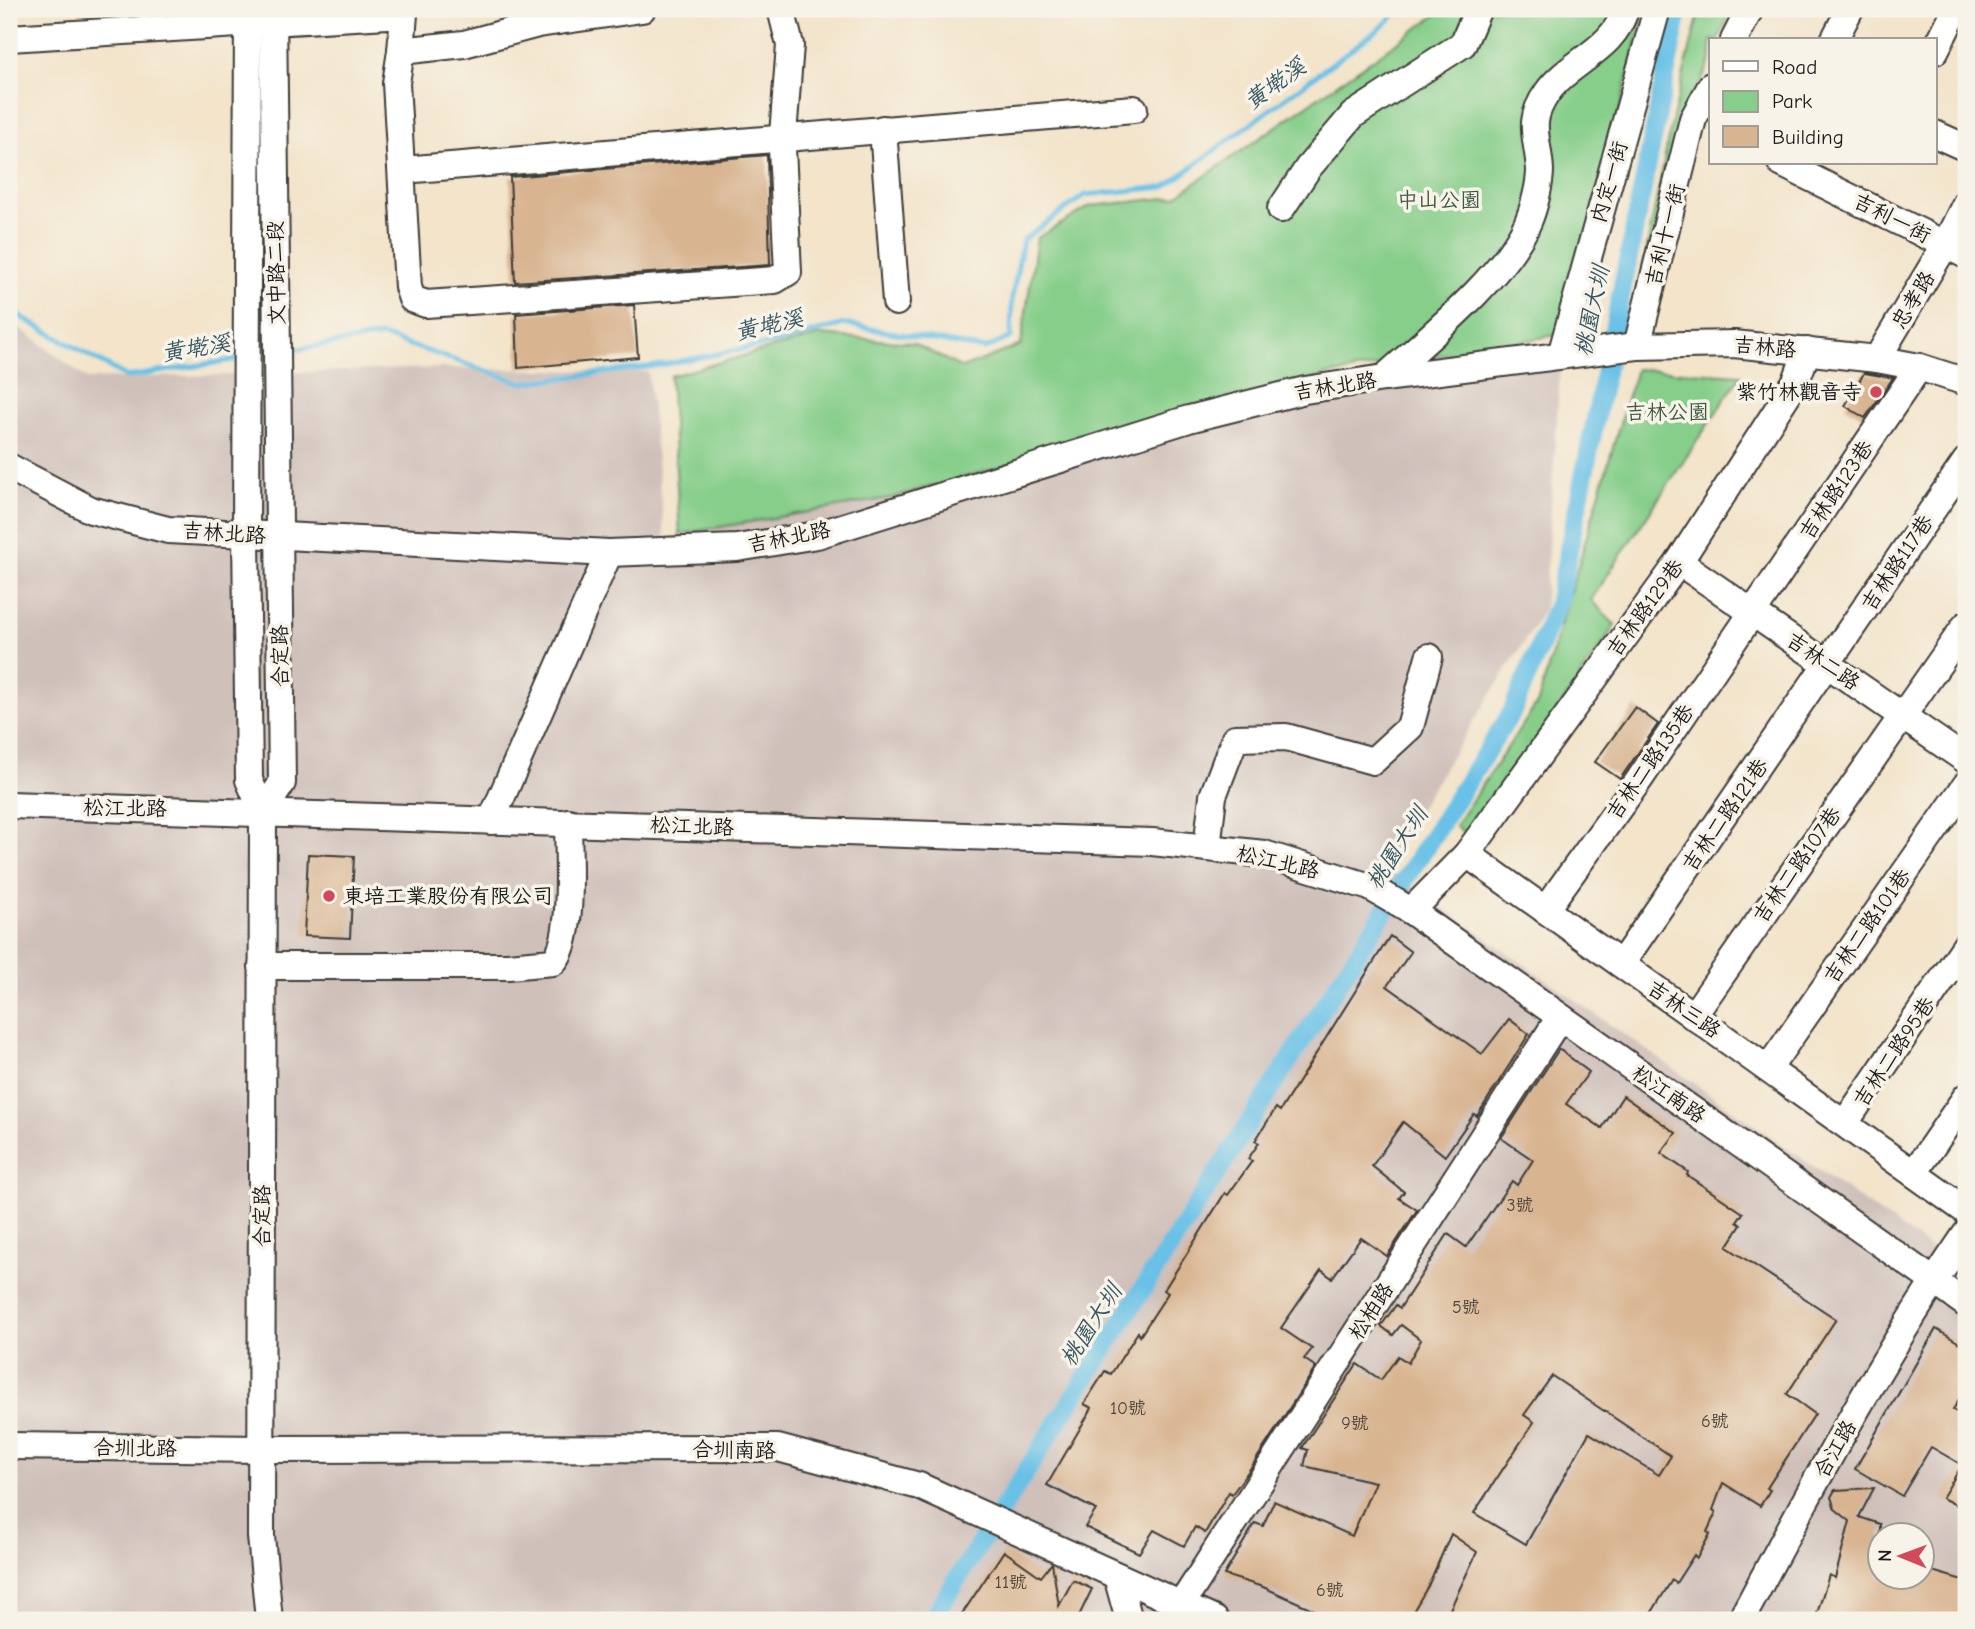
<svg xmlns="http://www.w3.org/2000/svg" width="1975" height="1629" viewBox="0 0 1975 1629" font-family="'Comic Neue','LXGW WenKai TC',sans-serif">
	<style>
		.industrial { fill: #cfc0ba; fill-rule: evenodd }
		.green { fill: #86ce8a; stroke: #517553; stroke-width: 2 }
		.lines { fill: none; stroke-linecap: round; stroke-linejoin: round }
		.stream { stroke: #69c1e7; stroke-width: 5 }
		.canal { stroke: #69c1e7; stroke-width: 19 }
		.building { fill: #d8b490; fill-rule: evenodd }
		.minor-casing { stroke: #3c3a36; stroke-width: 30 }
		.minor { stroke: #fff; stroke-width: 26 }
		.poi-dot { fill: #d1495b; stroke: #f7f3e8; stroke-width: 2.5 }
		.labels { text-anchor: middle; dominant-baseline: central; stroke-width: 7; stroke-linejoin: round; paint-order: stroke }
		.number-label { font-size: 18px; fill: #4b4239 }
		.street-label { font-size: 21px; fill: #1c1c1c; stroke: #f7f3e8 }
		.park-label { font-size: 21px; fill: #415a42; stroke: #f7f3e8 }
		.poi-label { font-size: 21px; fill: #1c1c1c; stroke: #f7f3e8; text-anchor: end }
		.water-label { font-size: 23px; font-style: italic; fill: #375663; stroke: #f7f3e8 }
	</style>
	<rect width="100%" height="100%" fill="#f7f3e8"/>
	<filter id="ink" filterUnits="userSpaceOnUse"><feTurbulence type="fractalNoise" baseFrequency=".0143" numOctaves="2"/><feDisplacementMap in="SourceGraphic" scale="14" xChannelSelector="R" yChannelSelector="G"/><feConvolveMatrix kernelMatrix="1 2 1 2 8 2 1 2 1" color-interpolation-filters="sRGB"/></filter>
	<filter id="wash" filterUnits="userSpaceOnUse"><feTurbulence type="fractalNoise" baseFrequency=".00686" numOctaves="4" result="noise"/><feDisplacementMap in="SourceGraphic" scale="28" xChannelSelector="R" yChannelSelector="G"/><feGaussianBlur stdDeviation="1.57" result="paint"/><feColorMatrix in="noise" values="0 0 0 0 0 0 0 0 0 0 0 0 0 0 0 0 0 1.4 0 .05"/><feComposite in="paint" operator="in"/></filter>
	<g filter="url(#wash)">
		<rect width="100%" height="100%" fill="#f3e4ca"/>
		<path class="industrial" d="M 9,320 L 87,379 L 439,368 L 648,372 L 665,539 L 1574,338 L 1561,355 L 1544,610 L 1383,866 L 1966,1273 L 1966,1620 L 9,1620 ZM 1881,1534 L 1923,1534 L 1923,1576 L 1881,1576 Z"/>
		<g class="green">
			<path d="M 1445,9 L 1645,9 L 1563,334 L 1328,375 L 890,498 L 680,534 L 670,376 L 820,335 L 913,343 L 962,368 L 1021,345 L 1037,238 L 1091,206 L 1175,197 Z"/>
			<path d="M 1700,9 L 1732,9 L 1718,40 L 1711,40 L 1711,59 L 1683,126 L 1629,338 L 1671,126 Z"/>
			<path d="M 1636,369 L 1741,375 L 1591,600 L 1615,625 L 1472,838 L 1455,826 L 1538,702 Z"/>
		</g>
		<g class="lines">
			<g class="stream">
				<path d="M 9,310 L 127,377 L 239,359"/>
				<path d="M 286,351 L 382,336 L 523,383 L 656,366 L 779,342 L 844,324 L 985,349 L 1011,337 L 1012,298 L 1023,240 L 1085,195 L 1165,187 L 1384,25 L 1400,9"/>
			</g>
			<path class="canal" d="M 931,1620 L 1512,712 L 1558,603 L 1679,9"/>
		</g>
		<g id="blocks">
			<g class="building">
				<path d="M 767,155 L 770,265 L 515,282 L 510,177 Z"/>
				<path d="M 634,305 L 638,357 L 518,368 L 516,314 Z"/>
				<path d="M 1864,373 L 1893,378 L 1865,418 L 1845,406 Z"/>
				<path d="M 1635,707 L 1658,724 L 1620,779 L 1595,762 Z"/>
				<path d="M 308,854 L 354,856 L 350,938 L 304,936 Z"/>
				<path d="M 1390,936 L 1411,952 L 1387,986 L 1482,1054 L 1509,1019 L 1529,1034 L 1477,1116 L 1474,1114 L 1445,1156 L 1403,1122 L 1372,1166 L 1404,1192 L 1399,1198 L 1417,1210 L 1387,1256 L 1361,1238 L 1332,1278 L 1321,1270 L 1281,1328 L 1312,1349 L 1304,1359 L 1316,1367 L 1252,1466 L 1232,1494 L 1229,1492 L 1205,1533 L 1195,1527 L 1184,1546 L 1154,1530 L 1139,1553 L 1085,1527 L 1096,1510 L 1047,1485 L 1092,1408 L 1084,1404 L 1105,1371 L 1111,1374 L 1138,1332 L 1140,1336 L 1168,1293 L 1164,1290 L 1225,1193 L 1228,1195 L 1252,1161 L 1248,1159 L 1259,1143 L 1255,1141 L 1276,1108 L 1280,1111 Z"/>
				<path d="M 1559,1049 L 1589,1072 L 1566,1104 L 1602,1128 L 1623,1096 L 1676,1133 L 1661,1153 L 1688,1172 L 1687,1175 L 1743,1213 L 1737,1222 L 1741,1225 L 1727,1247 L 1836,1319 L 1787,1394 L 1815,1414 L 1767,1488 L 1770,1490 L 1760,1506 L 1723,1483 L 1713,1510 L 1716,1512 L 1707,1532 L 1710,1534 L 1697,1558 L 1694,1555 L 1676,1583 L 1672,1580 L 1647,1620 L 1445,1620 L 1477,1552 L 1451,1534 L 1428,1586 L 1408,1620 L 1337,1620 L 1263,1587 L 1224,1575 L 1255,1523 L 1263,1526 L 1274,1501 L 1352,1536 L 1375,1482 L 1304,1466 L 1308,1450 L 1302,1448 L 1357,1364 L 1381,1380 L 1398,1356 L 1408,1363 L 1421,1340 L 1401,1325 L 1393,1335 L 1381,1326 L 1396,1305 L 1400,1308 L 1448,1234 L 1466,1247 L 1512,1181 L 1517,1185 L 1533,1160 L 1501,1138 ZM 1552,1376 L 1671,1456 L 1659,1475 L 1589,1433 L 1526,1544 L 1474,1513 L 1534,1422 L 1524,1415 Z"/>
				<path d="M 1936,1329 L 1966,1347 L 1966,1386 L 1953,1410 L 1966,1418 L 1966,1510 L 1942,1498 L 1962,1465 L 1931,1447 L 1902,1496 L 1855,1469 Z"/>
				<path d="M 1874,1488 L 1859,1517 L 1880,1524 L 1880,1577 L 1922,1577 L 1922,1568 L 1966,1581 L 1966,1620 L 1815,1620 L 1829,1575 L 1835,1578 L 1850,1521 L 1835,1509 L 1831,1497 L 1835,1490 Z"/>
				<path d="M 1004,1551 L 1041,1577 L 1052,1563 L 1059,1606 L 1073,1580 L 1092,1589 L 1077,1620 L 958,1620 Z"/>
			</g>
		</g>
	</g>
	<g filter="url(#ink)">
		<use href="#blocks" fill-opacity="0" stroke="#3c3a36" stroke-width="2"/>
		<g class="lines">
			<defs>
				<g id="minor">
					<path d="M 248,9 L 246,536 L 249,780 L 263,812 L 261,1536 L 269,1620"/>
					<path d="M 9,38 L 404,14 L 401,51 L 464,44 L 538,24 L 642,9"/>
					<path d="M 1734,40 L 1750,9"/>
					<path d="M 1834,40 L 1850,9"/>
					<path d="M 401,51 L 396,83 L 408,287 L 412,299 L 426,304 L 775,280 L 788,272 L 782,148 L 790,45 L 781,9"/>
					<path d="M 1935,51 L 1956,9"/>
					<path d="M 883,129 L 896,302"/>
					<path d="M 1935,134 L 1966,148"/>
					<path d="M 1781,163 L 1966,255"/>
					<path d="M 403,170 L 1134,109"/>
					<path d="M 1281,209 L 1308,168 L 1353,115 L 1463,44 L 1478,9"/>
					<path d="M 1637,346 L 1693,119 L 1711,86"/>
					<path d="M 1561,355 L 1657,9"/>
					<path d="M 1877,359 L 1945,245 L 1966,203"/>
					<path d="M 1384,378 C 1427,339 1506,275 1528,222 C 1534,208 1540,184 1540,170 C 1538,137 1526,123 1547,93 C 1568,62 1616,49 1625,9"/>
					<path d="M 9,467 L 91,510 L 168,530 L 609,553 L 737,548 L 817,535 L 1189,419 L 1305,390 L 1384,378 L 1637,346 L 1734,344 L 1877,359 L 1919,367 L 1966,382"/>
					<path d="M 1679,562 L 1966,760"/>
					<path d="M 9,805 L 1152,842 L 1264,854 L 1370,887 L 1411,911 L 1966,1304"/>
					<path d="M 263,812 L 282,783 L 273,9"/>
					<path d="M 491,821 L 609,553"/>
					<path d="M 1207,848 L 1213,796 L 1235,738 L 1286,737 L 1373,761 L 1410,727 L 1429,657"/>
					<path d="M 1467,854 L 1679,562 L 1796,381 L 1807,351"/>
					<path d="M 1545,910 L 1639,780 L 1919,367"/>
					<path d="M 1411,911 L 1467,854 L 1966,1211"/>
					<path d="M 1621,964 L 1966,461"/>
					<path d="M 262,966 L 508,966 L 553,962 C 575,941 568,854 568,822"/>
					<path d="M 1693,1016 L 1966,625"/>
					<path d="M 1768,1069 L 1966,785"/>
					<path d="M 1845,1123 L 1966,945"/>
					<path d="M 1914,1173 L 1966,1097"/>
					<path d="M 9,1446 L 262,1449 L 778,1448 L 919,1486 L 1215,1620"/>
					<path d="M 1117,1576 L 1129,1620"/>
					<path d="M 1181,1605 L 1560,1017"/>
					<path d="M 1741,1620 C 1811,1489 1882,1356 1966,1234"/>
				</g>
			</defs>
			<use href="#minor" class="minor-casing"/>
			<use href="#minor" class="minor"/>
		</g>
	</g>
	<g class="poi-dot">
		<circle cx="1876" cy="392" r="7"/>
		<circle cx="329" cy="896" r="7"/>
	</g>
	<g class="labels">
		<g class="number-label">
			<text x="1520" y="1205">3號</text>
			<text x="1466" y="1307">5號</text>
			<text x="1128" y="1408">10號</text>
			<text x="1715" y="1421">6號</text>
			<text x="1355" y="1423">9號</text>
			<text x="1011" y="1582">11號</text>
			<text x="1330" y="1590">6號</text>
		</g>
		<g class="street-label">
			<text transform="translate(1609 182) rotate(-74)">內定一街</text>
			<text transform="translate(1892 218) rotate(27)">吉利一街</text>
			<text transform="translate(1665 235) rotate(-76)">吉利十一街</text>
			<text transform="translate(276 273) rotate(-91)">文中路二段</text>
			<text transform="translate(1913 300) rotate(-59)">忠孝路</text>
			<text transform="translate(1765 347) rotate(5)">吉林路</text>
			<text transform="translate(1335 386) rotate(-9)">吉林北路</text>
			<text transform="translate(1836 490) rotate(-56)">吉林路123巷</text>
			<text transform="translate(224 533) rotate(4)">吉林北路</text>
			<text transform="translate(789 537) rotate(-11)">吉林北路</text>
			<text transform="translate(1897 563) rotate(-56)">吉林路117巷</text>
			<text transform="translate(1645 608) rotate(-54)">吉林路129巷</text>
			<text transform="translate(280 656) rotate(-91)">合定路</text>
			<text transform="translate(1823 661) rotate(35)">吉林二路</text>
			<text transform="translate(1650 762) rotate(-55)">吉林二路135巷</text>
			<text transform="translate(125 808) rotate(1)">松江北路</text>
			<text transform="translate(1725 815) rotate(-55)">吉林二路121巷</text>
			<text transform="translate(692 826) rotate(2)">松江北路</text>
			<text transform="translate(1278 862) rotate(13)">松江北路</text>
			<text transform="translate(1797 865) rotate(-55)">吉林二路107巷</text>
			<text transform="translate(1867 926) rotate(-55)">吉林二路101巷</text>
			<text transform="translate(1684 1009) rotate(35)">吉林三路</text>
			<text transform="translate(1894 1052) rotate(-56)">吉林二路95巷</text>
			<text transform="translate(1669 1094) rotate(35)">松江南路</text>
			<text transform="translate(262 1216) rotate(-90)">合定路</text>
			<text transform="translate(1371 1311) rotate(-57)">松柏路</text>
			<text transform="translate(135 1448) rotate(1)">合圳北路</text>
			<text transform="translate(1835 1449) rotate(-60)">合江路</text>
			<text transform="translate(734 1450) rotate(1)">合圳南路</text>
		</g>
		<g class="park-label">
			<text x="1439" y="200">中山公園</text>
			<text x="1667" y="412">吉林公園</text>
		</g>
		<g class="poi-label">
			<text x="1862" y="392">紫竹林觀音寺</text>
			<text x="343" y="896" text-anchor="start">東培工業股份有限公司</text>
		</g>
		<g class="water-label">
			<text transform="translate(1275 84) rotate(-36)">黃墘溪</text>
			<text transform="translate(1592 311) rotate(-78)">桃園大圳</text>
			<text transform="translate(769 325) rotate(-13)">黃墘溪</text>
			<text transform="translate(196 348) rotate(-9)">黃墘溪</text>
			<text transform="translate(1397 848) rotate(-57)">桃園大圳</text>
			<text transform="translate(1091 1325) rotate(-57)">桃園大圳</text>
		</g>
	</g>
	<rect width="1975" height="1629" fill="none" stroke="#f7f3e8" stroke-width="35"/>
	<rect x="1709" y="38" width="228" height="126" fill="#f7f3e8" stroke="#9f9d96" stroke-width="2"/>
	<rect x="1723" y="61" width="35" height="10" fill="#ffffff" stroke="#9f9d96" stroke-width="2"/>
	<text x="1772" y="74" font-size="21" fill="#1c1c1c">Road</text>
	<rect x="1723" y="91" width="35" height="21" fill="#86ce8a" stroke="#9f9d96" stroke-width="2"/>
	<text x="1772" y="108" font-size="21" fill="#1c1c1c">Park</text>
	<rect x="1723" y="126" width="35" height="21" fill="#d8b490" stroke="#9f9d96" stroke-width="2"/>
	<text x="1772" y="144" font-size="21" fill="#1c1c1c">Building</text>
	<g transform="translate(1901 1556) rotate(271)"><circle r="33" fill="#f7f3e8" stroke="#9f9d96" stroke-width="2"/>
	<path d="M0-5L12 26L0 18L-12 26Z" fill="#d1495b"/>
	<text y="-10" font-size="19" font-weight="bold" text-anchor="middle" fill="#1c1c1c">N</text>
	</g>
</svg>
